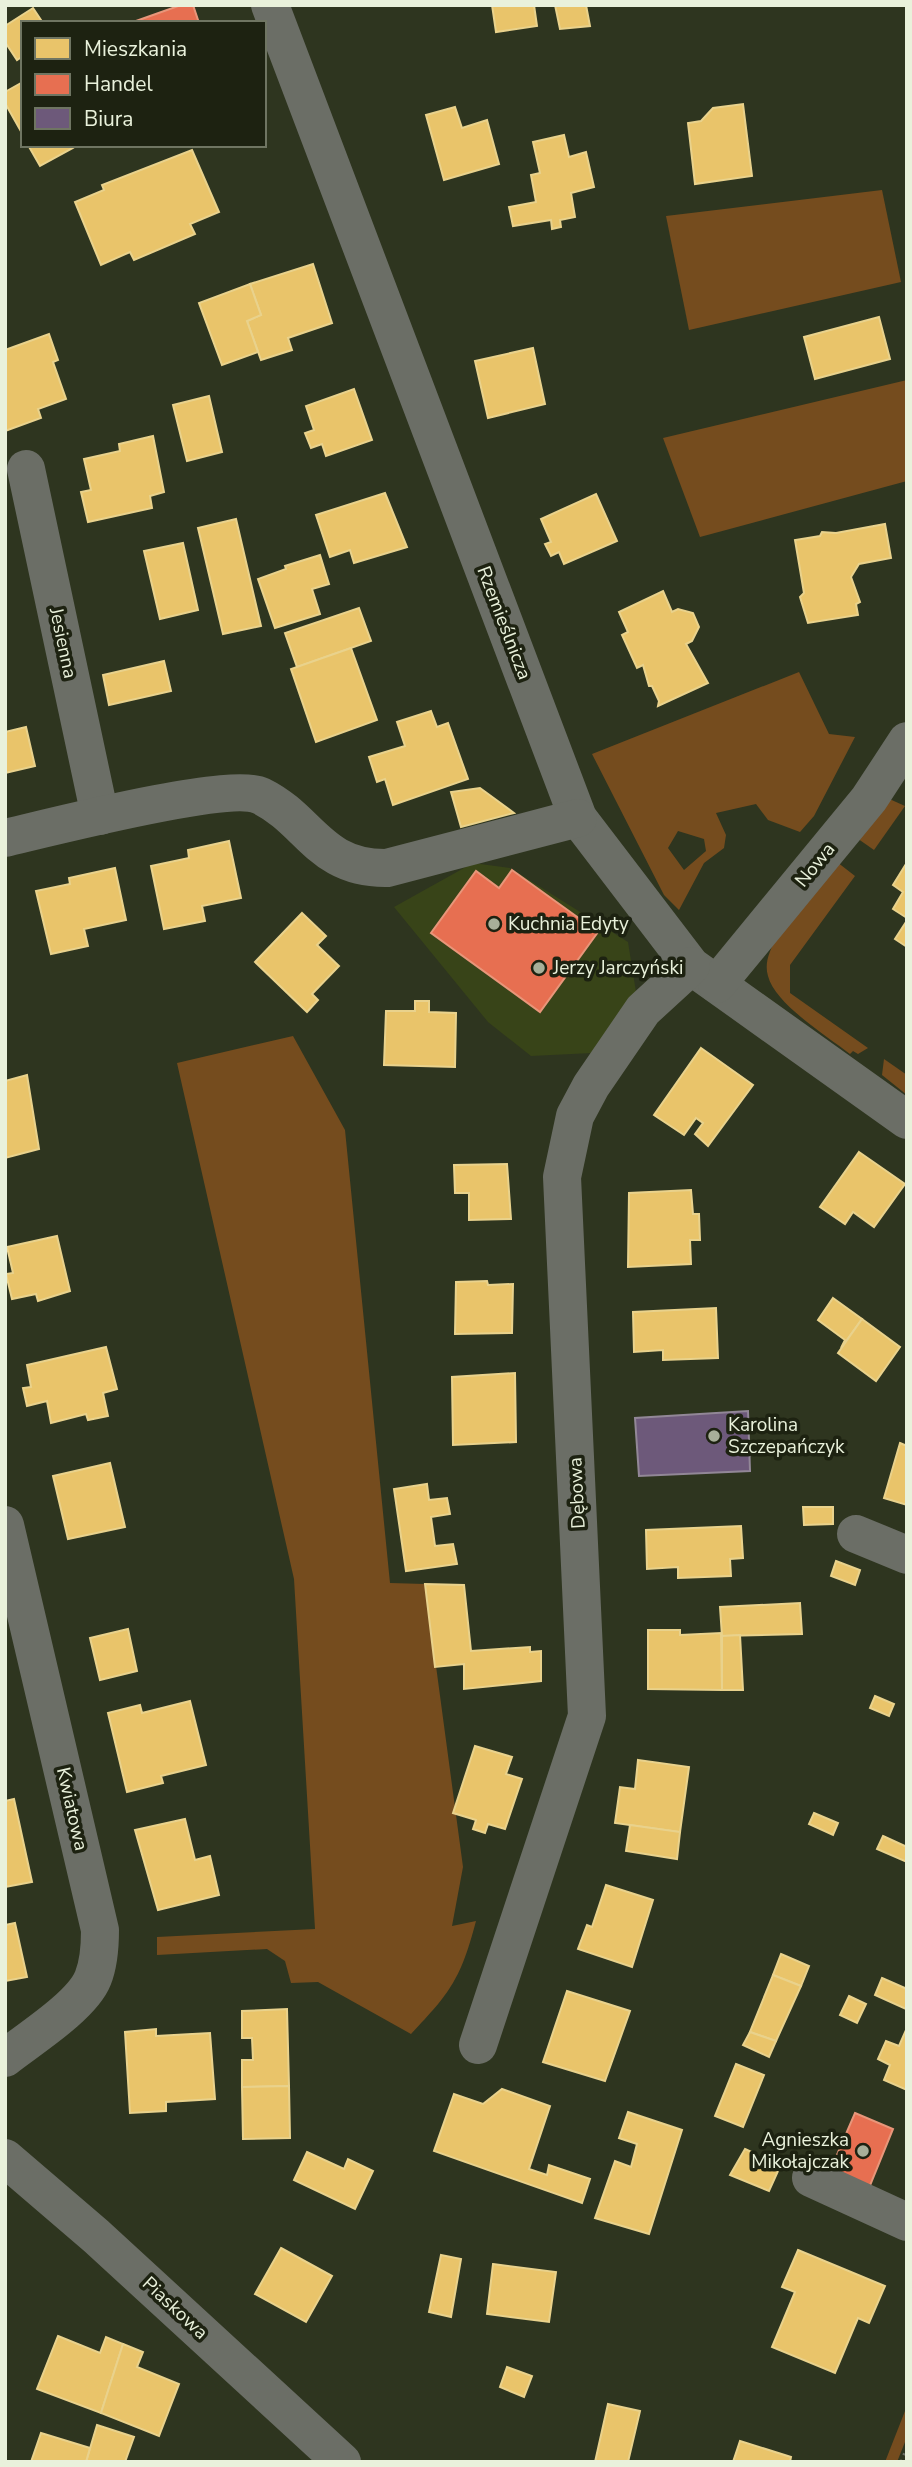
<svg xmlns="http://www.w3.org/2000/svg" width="912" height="2467" viewBox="0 0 912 2467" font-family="'Nunito Sans',sans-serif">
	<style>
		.built { fill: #384418 }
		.green { fill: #754c1e; fill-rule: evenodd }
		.homes { fill: #e9c46a; stroke: #e9d28c; stroke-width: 2 }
		.shops { fill: #e76f51; stroke: #e8967a; stroke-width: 2 }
		.offices { fill: #6d597a; stroke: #928797; stroke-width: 2 }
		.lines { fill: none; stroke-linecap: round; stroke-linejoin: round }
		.path { stroke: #6c7065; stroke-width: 4.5; stroke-dasharray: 2 5; stroke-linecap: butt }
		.minor { stroke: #6b6e66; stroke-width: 38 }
		.poi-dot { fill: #a8af99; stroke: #1d2211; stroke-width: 2.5 }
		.labels { text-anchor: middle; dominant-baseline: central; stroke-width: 7; stroke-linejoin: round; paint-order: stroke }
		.street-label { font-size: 19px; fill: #e9f1db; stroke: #1d2211 }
		.poi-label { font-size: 19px; fill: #e9f1db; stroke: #1d2211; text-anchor: start }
	</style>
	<rect width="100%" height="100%" fill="#2e351f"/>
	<path class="built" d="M 473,863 L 510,868 L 628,942 L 636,992 L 592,1053 L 531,1056 L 488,1022 L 394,907 Z"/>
	<g class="green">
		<path d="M 882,190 L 901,282 L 689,330 L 666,216 Z"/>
		<path d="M 907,380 L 907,481 L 700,537 L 663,438 Z"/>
		<path d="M 799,672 L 829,734 L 855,737 L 814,816 L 800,832 L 768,820 L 756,804 L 716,813 L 726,835 L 724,848 L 704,863 L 679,910 L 664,895 L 592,754 ZM 678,831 L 704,839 L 706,851 L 684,870 L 668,848 Z"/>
		<path d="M 885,797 L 905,806 L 874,850 L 854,836 Z"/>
		<path d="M 837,862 L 855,876 L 790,965 L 790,993 L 868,1048 L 858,1054 L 853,1051 L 850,1054 C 827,1036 775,1004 768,976 C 764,963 770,951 775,940 Z"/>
		<path d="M 293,1036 L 345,1130 L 390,1583 L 425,1584 L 463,1867 L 452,1926 L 476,1921 C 461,1978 451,1992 411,2034 L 318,1982 L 291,1983 L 285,1961 L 267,1949 L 157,1955 L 157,1937 L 315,1929 L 294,1579 L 177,1063 Z"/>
		<path d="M 884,1059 L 907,1075 L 907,1095 L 882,1075 Z"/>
		<path d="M 907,2406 L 907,2437 L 897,2462 L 885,2462 Z"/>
	</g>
	<g class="homes">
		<path d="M 492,5 L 534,5 L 537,26 L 496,32 Z"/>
		<path d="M 555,5 L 586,5 L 590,26 L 560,29 Z"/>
		<path d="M 33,8 L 43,23 L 23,23 L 23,56 L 17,60 L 5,42 L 5,26 Z"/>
		<path d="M 23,82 L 23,135 L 5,103 L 5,92 Z"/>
		<path d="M 743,104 L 752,176 L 695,184 L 688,123 L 701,121 L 713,108 Z"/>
		<path d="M 455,107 L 462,128 L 487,120 L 499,164 L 444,180 L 426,115 Z"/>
		<path d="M 564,135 L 569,157 L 586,152 L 594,187 L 571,193 L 575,217 L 560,220 L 561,227 L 552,229 L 551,220 L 513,226 L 509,207 L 536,202 L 531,175 L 540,173 L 533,142 Z"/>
		<path d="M 28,145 L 71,145 L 73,148 L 40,166 Z"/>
		<path d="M 192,150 L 219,212 L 190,224 L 195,234 L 134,260 L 130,252 L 101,265 L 75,202 L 104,190 L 102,185 Z"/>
		<path d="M 313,264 L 332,323 L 288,338 L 292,350 L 261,360 L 247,321 L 261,315 L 250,284 Z"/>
		<path d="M 250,284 L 261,315 L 247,321 L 258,352 L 222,365 L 199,303 Z"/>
		<path d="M 879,317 L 890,359 L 815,379 L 804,337 Z"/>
		<path d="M 49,334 L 58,360 L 53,362 L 66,399 L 38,409 L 41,418 L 5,431 L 5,350 Z"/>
		<path d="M 533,348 L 545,404 L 488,418 L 475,361 Z"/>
		<path d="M 354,389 L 372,440 L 326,456 L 322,444 L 311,448 L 305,433 L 314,430 L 306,406 Z"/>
		<path d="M 209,396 L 222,452 L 187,461 L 173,405 Z"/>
		<path d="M 153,436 L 164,492 L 150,496 L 152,508 L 88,522 L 81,492 L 91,490 L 84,459 L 120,451 L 119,444 Z"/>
		<path d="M 385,493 L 407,547 L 354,563 L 350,550 L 330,557 L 316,515 Z"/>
		<path d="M 596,494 L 617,541 L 564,564 L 559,552 L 551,556 L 545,544 L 551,542 L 541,519 Z"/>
		<path d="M 236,519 L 261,626 L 223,634 L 198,528 Z"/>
		<path d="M 885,524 L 891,558 L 859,564 L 851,577 L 860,602 L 856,604 L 858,615 L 808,623 L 800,597 L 804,593 L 795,540 L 820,536 L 822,532 L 836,533 Z"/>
		<path d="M 183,543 L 198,610 L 160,619 L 144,551 Z"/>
		<path d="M 320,555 L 329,584 L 312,589 L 320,614 L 275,628 L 258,579 L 286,569 L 285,566 Z"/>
		<path d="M 663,591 L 672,612 L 678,609 L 693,613 L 699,627 L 692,641 L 686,644 L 708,683 L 658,706 L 659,701 L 652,686 L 649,686 L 643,665 L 637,668 L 622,635 L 628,632 L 619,612 Z"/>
		<path d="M 359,608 L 371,641 L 297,667 L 285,633 Z"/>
		<path d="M 351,648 L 377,720 L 316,742 L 291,669 Z"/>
		<path d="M 164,661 L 171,691 L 109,705 L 103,675 Z"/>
		<path d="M 431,711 L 437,727 L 448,723 L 468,779 L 393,805 L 385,779 L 377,782 L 369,757 L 405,746 L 397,722 Z"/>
		<path d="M 26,727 L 35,766 L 5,773 L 5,776 L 5,732 Z"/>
		<path d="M 480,788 L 514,813 L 461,827 L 451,792 Z"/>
		<path d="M 229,841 L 241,898 L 202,906 L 205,921 L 164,929 L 151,866 L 189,858 L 188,850 Z"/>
		<path d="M 906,864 L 907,864 L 907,918 L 893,909 L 903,892 L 893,885 Z"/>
		<path d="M 115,868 L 126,920 L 84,929 L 88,946 L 51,954 L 36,891 L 70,884 L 69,878 Z"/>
		<path d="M 302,913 L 326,936 L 317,945 L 339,966 L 312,994 L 318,1000 L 307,1012 L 255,962 Z"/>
		<path d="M 906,922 L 907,922 L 907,947 L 895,939 Z"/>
		<path d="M 415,1001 L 429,1001 L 429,1012 L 456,1013 L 455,1067 L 384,1065 L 386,1011 L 415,1011 Z"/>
		<path d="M 701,1048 L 753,1085 L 708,1146 L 695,1134 L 703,1123 L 696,1118 L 684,1135 L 654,1115 Z"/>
		<path d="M 27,1075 L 39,1149 L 5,1158 L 5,1081 Z"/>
		<path d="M 859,1152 L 905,1184 L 874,1227 L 853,1212 L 845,1224 L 820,1207 Z"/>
		<path d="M 507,1164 L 511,1219 L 469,1220 L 469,1193 L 455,1193 L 454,1165 Z"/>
		<path d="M 691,1190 L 693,1214 L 699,1214 L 700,1240 L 690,1240 L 691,1264 L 628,1267 L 629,1193 Z"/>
		<path d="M 57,1236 L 70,1291 L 38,1301 L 36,1294 L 12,1299 L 6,1274 L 13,1273 L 7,1247 Z"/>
		<path d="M 487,1281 L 488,1285 L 513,1284 L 512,1333 L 455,1334 L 456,1282 Z"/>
		<path d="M 833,1298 L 862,1319 L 841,1348 L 845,1340 L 818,1320 Z"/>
		<path d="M 716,1308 L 718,1358 L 663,1360 L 663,1350 L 634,1352 L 633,1312 Z"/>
		<path d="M 862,1319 L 900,1347 L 876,1381 L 838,1353 Z"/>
		<path d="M 106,1347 L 117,1389 L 103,1393 L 108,1416 L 88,1420 L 86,1414 L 51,1423 L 47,1401 L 27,1406 L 23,1388 L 31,1387 L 27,1365 Z"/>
		<path d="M 515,1373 L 516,1442 L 453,1445 L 452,1377 Z"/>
		<path d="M 900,1443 L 907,1446 L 907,1505 L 884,1498 Z"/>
		<path d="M 110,1463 L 125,1527 L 68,1539 L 53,1476 Z"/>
		<path d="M 427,1484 L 429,1500 L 447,1498 L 450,1514 L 431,1517 L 435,1546 L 453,1544 L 457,1564 L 406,1571 L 394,1489 Z"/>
		<path d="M 803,1507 L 833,1507 L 833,1524 L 804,1525 Z"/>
		<path d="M 741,1526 L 743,1558 L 730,1559 L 731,1576 L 678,1578 L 678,1567 L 647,1569 L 646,1530 Z"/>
		<path d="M 836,1561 L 860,1570 L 855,1585 L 831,1576 Z"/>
		<path d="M 425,1584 L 464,1585 L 471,1651 L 530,1647 L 530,1652 L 541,1651 L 541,1681 L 464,1689 L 464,1664 L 435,1667 Z"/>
		<path d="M 800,1603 L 802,1634 L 722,1636 L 720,1607 Z"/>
		<path d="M 128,1629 L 137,1671 L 100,1680 L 90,1638 Z"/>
		<path d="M 648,1630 L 680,1630 L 680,1635 L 721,1633 L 722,1690 L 648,1689 Z"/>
		<path d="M 740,1635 L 743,1690 L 722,1690 L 722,1636 Z"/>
		<path d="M 875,1696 L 894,1704 L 889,1716 L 870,1708 Z"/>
		<path d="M 190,1701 L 206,1765 L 161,1776 L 163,1783 L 127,1792 L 108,1713 L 140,1705 L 142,1713 Z"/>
		<path d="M 475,1746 L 512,1757 L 506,1774 L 522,1779 L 505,1829 L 488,1824 L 485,1833 L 473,1829 L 476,1820 L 453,1813 Z"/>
		<path d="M 638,1760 L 689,1767 L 680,1832 L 615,1823 L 620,1787 L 635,1789 Z"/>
		<path d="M 14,1799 L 32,1882 L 5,1887 L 5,1801 Z"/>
		<path d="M 814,1813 L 838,1823 L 833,1835 L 809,1824 Z"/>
		<path d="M 185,1819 L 195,1860 L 210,1856 L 219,1895 L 158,1910 L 135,1830 Z"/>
		<path d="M 630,1825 L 680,1832 L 677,1859 L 626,1851 Z"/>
		<path d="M 883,1836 L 907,1847 L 907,1862 L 877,1849 Z"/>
		<path d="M 606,1885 L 653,1900 L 632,1967 L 578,1949 L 587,1925 L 592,1927 Z"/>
		<path d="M 15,1923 L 27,1977 L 5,1981 L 5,1925 Z"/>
		<path d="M 781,1954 L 809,1966 L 801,1986 L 773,1975 Z"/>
		<path d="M 773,1975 L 801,1986 L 776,2041 L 750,2032 Z"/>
		<path d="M 882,1978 L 907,1989 L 906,2009 L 875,1995 Z"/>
		<path d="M 567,1991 L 630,2011 L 605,2081 L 543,2062 Z"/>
		<path d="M 849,1996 L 866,2004 L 857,2023 L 840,2015 Z"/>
		<path d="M 287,2009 L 289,2086 L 242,2087 L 242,2060 L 253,2060 L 252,2038 L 242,2038 L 242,2011 Z"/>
		<path d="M 156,2029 L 156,2036 L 210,2033 L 215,2099 L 166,2102 L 166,2111 L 130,2113 L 125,2032 Z"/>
		<path d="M 906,2030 L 907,2031 L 907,2090 L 884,2080 L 890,2065 L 878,2059 L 886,2041 L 899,2046 Z"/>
		<path d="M 750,2032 L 776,2041 L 769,2057 L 743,2045 Z"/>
		<path d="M 736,2064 L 764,2075 L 743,2127 L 715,2116 Z"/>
		<path d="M 289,2086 L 290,2138 L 243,2139 L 242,2087 Z"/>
		<path d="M 502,2089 L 550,2106 L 529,2169 L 547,2175 L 549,2165 L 590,2179 L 582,2203 L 434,2151 L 454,2094 L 483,2104 Z"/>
		<path d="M 628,2112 L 682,2130 L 649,2234 L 595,2218 L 615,2161 L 631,2167 L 637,2144 L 619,2138 Z"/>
		<path d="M 745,2149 L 756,2154 L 753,2161 L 778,2171 L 769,2191 L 730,2175 Z"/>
		<path d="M 307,2152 L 344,2169 L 348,2159 L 373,2171 L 355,2209 L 294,2180 Z"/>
		<path d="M 281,2248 L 332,2276 L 306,2322 L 255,2294 Z"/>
		<path d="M 798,2250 L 885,2286 L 869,2323 L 858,2318 L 835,2373 L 772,2347 L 795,2292 L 782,2287 Z"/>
		<path d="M 441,2255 L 461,2259 L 451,2317 L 429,2312 Z"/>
		<path d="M 493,2264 L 556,2272 L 549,2322 L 487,2314 Z"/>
		<path d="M 58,2336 L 100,2353 L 106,2337 L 123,2344 L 101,2413 L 37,2389 Z"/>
		<path d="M 123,2344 L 143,2352 L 137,2367 L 179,2384 L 159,2436 L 101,2413 Z"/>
		<path d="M 507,2367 L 532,2376 L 524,2397 L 500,2387 Z"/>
		<path d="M 608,2404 L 640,2411 L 628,2462 L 595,2462 Z"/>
		<path d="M 97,2425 L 134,2437 L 125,2462 L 86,2462 Z"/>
		<path d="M 41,2433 L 90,2448 L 86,2462 L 31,2462 Z"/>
		<path d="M 740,2441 L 791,2457 L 790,2462 L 733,2462 Z"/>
	</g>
	<g class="shops">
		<path d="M 181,5 L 193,5 L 199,23 L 136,21 Z"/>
		<path d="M 512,870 L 598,932 L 540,1012 L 431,933 L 476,871 L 499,888 Z"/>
		<path d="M 855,2113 L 893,2129 L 869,2188 L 830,2171 Z"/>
	</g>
	<path class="offices" d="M 748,1411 L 750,1471 L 639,1476 L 635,1418 Z"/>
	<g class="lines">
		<path class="path" d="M 902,2462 L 907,2449"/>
		<g class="minor">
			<path d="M 270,5 L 578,818 L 691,966 L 907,1120"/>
			<path d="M 26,469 L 100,816"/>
			<path d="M 5,838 C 48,828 230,781 261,796 C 310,820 319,869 387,868 L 578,818"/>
			<path d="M 717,984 L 869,799 L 907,741"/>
			<path d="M 5,1525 L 100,1930 C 100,1945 99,1963 93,1978 C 82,2006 29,2039 5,2058"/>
			<path d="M 856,1534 L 907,1555"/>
			<path d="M 478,2045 L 587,1716 L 562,1177 L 575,1116 L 591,1086 L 643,1010 L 691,966"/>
			<path d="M 5,2158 L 96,2236 L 342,2462"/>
			<path d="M 811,2178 L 907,2222"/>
		</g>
	</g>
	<g class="poi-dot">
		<circle cx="494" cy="924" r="7"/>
		<circle cx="539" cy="968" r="7"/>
		<circle cx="714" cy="1436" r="7"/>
		<circle cx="863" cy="2151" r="7"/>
	</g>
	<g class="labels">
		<g class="street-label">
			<text transform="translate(504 623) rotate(69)">Rzemieślnicza</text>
			<text transform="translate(63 643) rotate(78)">Jesienna</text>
			<text transform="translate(815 865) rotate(-51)">Nowa</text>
			<text transform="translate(577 1493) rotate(-93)">Dębowa</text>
			<text transform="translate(72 1809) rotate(77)">Kwiatowa</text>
			<text transform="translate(175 2308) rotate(43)">Piaskowa</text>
		</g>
		<g class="poi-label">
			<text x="508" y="924">Kuchnia Edyty</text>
			<text x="553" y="968">Jerzy Jarczyński</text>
			<text x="728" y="1425">Karolina<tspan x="728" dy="22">Szczepańczyk</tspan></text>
			<text x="849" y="2140" text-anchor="end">Agnieszka<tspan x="849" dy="22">Mikołajczak</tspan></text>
		</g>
	</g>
	<rect width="912" height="2467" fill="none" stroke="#e9f1db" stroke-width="14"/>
	<rect x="21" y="21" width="245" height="126" fill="#1d2211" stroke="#6f7562" stroke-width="2"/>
	<rect x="35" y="38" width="35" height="21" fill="#e9c46a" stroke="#6f7562" stroke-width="2"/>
	<text x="84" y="56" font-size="21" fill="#e9f1db">Mieszkania</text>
	<rect x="35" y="74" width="35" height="21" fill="#e76f51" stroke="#6f7562" stroke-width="2"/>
	<text x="84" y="91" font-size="21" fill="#e9f1db">Handel</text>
	<rect x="35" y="108" width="35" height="21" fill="#6d597a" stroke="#6f7562" stroke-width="2"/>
	<text x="84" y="126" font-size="21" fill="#e9f1db">Biura</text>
</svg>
